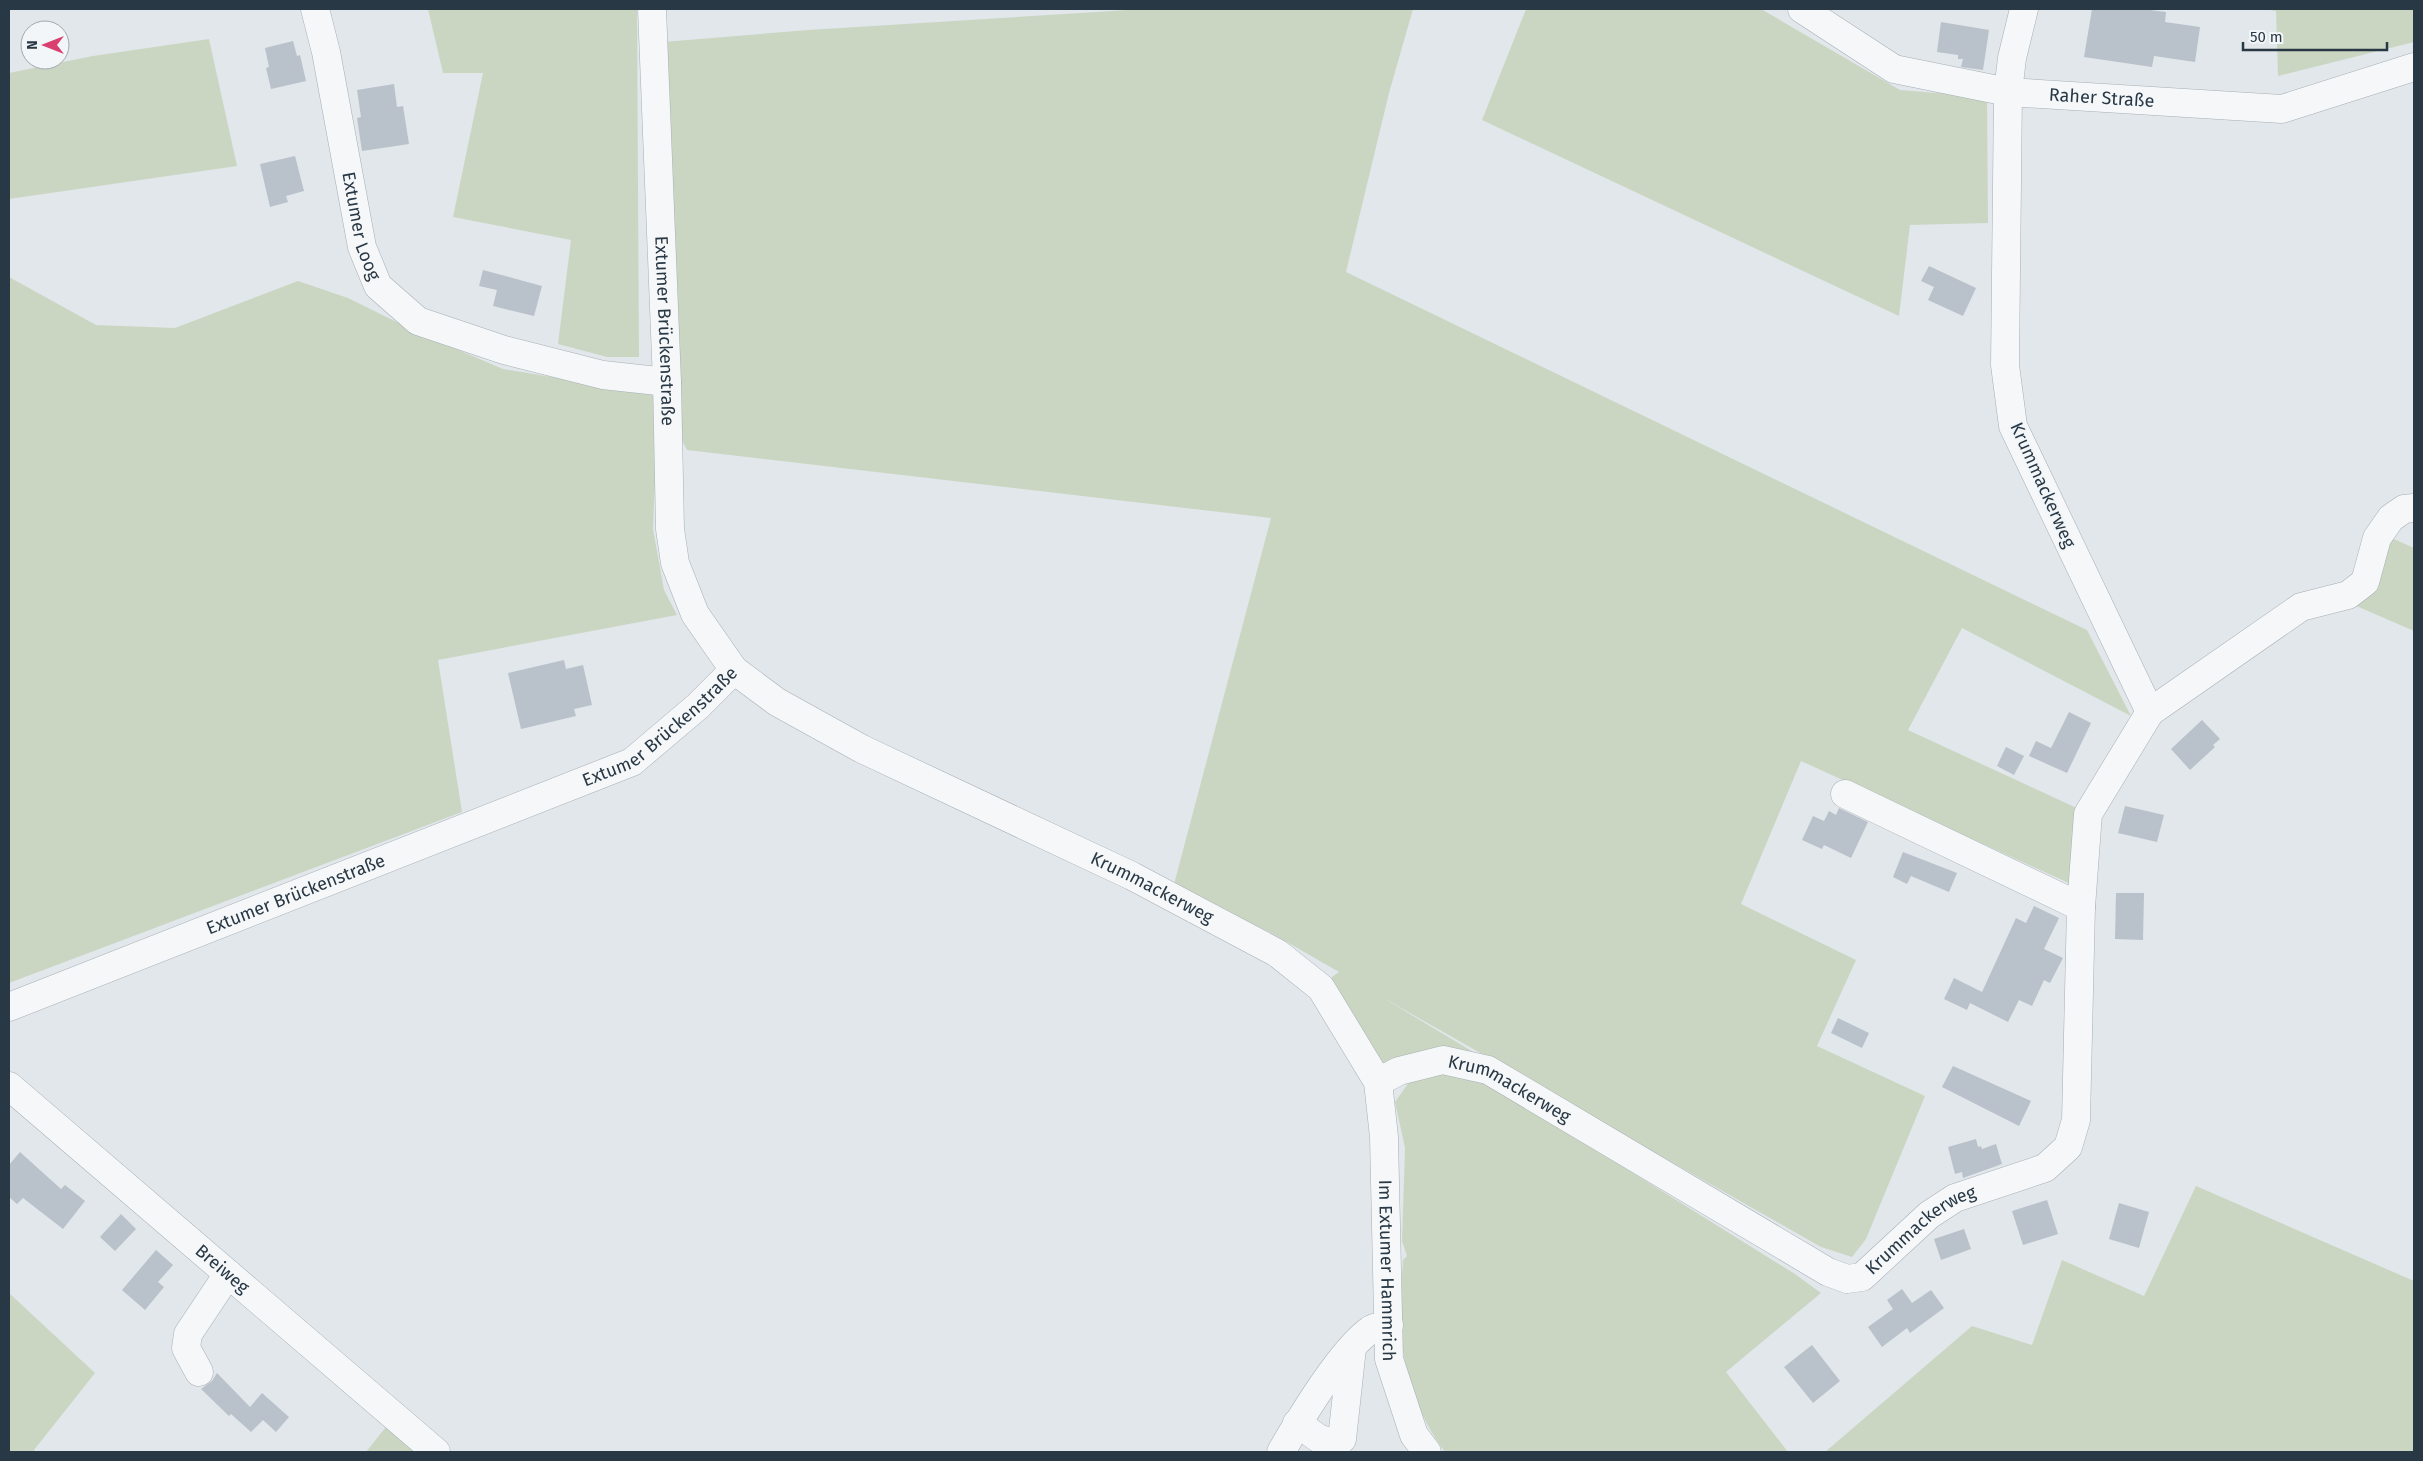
<svg xmlns="http://www.w3.org/2000/svg" width="2423" height="1461" viewBox="0 0 2423 1461" font-family="'Fira Sans',sans-serif">
	<style>
		.green { fill: #cbd6c2 }
		.building { fill: #b9c1ca }
		.lines { fill: none; stroke-linecap: round; stroke-linejoin: round }
		.minor-casing { stroke: #a6afb6; stroke-width: 29 }
		.minor { stroke: #f5f7f9; stroke-width: 28 }
		.labels { text-anchor: middle; dominant-baseline: central; stroke-width: 4.5; stroke-linejoin: round; paint-order: stroke }
		.street-label { font-size: 18px; fill: #283845; stroke: #f2f6f8 }
	</style>
	<rect width="100%" height="100%" fill="#e2e7eb"/>
	<g class="green">
		<path d="M 428,9 L 637,9 L 639,357 L 607,357 L 558,344 L 571,240 L 453,217 L 483,73 L 443,73 Z"/>
		<path d="M 1144,9 L 1413,9 L 1389,93 L 1346,272 L 2087,630 L 2131,716 L 1962,628 L 1908,730 L 2081,810 L 2073,885 L 1801,761 L 1741,904 L 1856,960 L 1817,1046 L 1925,1096 L 1866,1239 L 1852,1257 L 1821,1247 L 1380,996 L 1485,1059 L 1384,1067 L 1332,990 L 1332,977 L 1339,972 L 1273,934 L 1173,888 L 1271,518 L 687,450 L 679,435 L 663,42 L 808,30 Z"/>
		<path d="M 1526,9 L 1761,9 L 1900,90 L 1987,97 L 1988,223 L 1910,225 L 1899,316 L 1482,120 Z"/>
		<path d="M 2264,9 L 2414,9 L 2414,42 L 2278,76 L 2276,11 Z"/>
		<path d="M 209,39 L 237,166 L 9,199 L 9,73 L 93,56 Z"/>
		<path d="M 9,277 L 96,325 L 175,328 L 298,281 L 348,298 L 419,333 L 503,369 L 655,394 L 657,433 L 653,529 L 664,590 L 677,615 L 438,660 L 462,812 L 9,983 Z"/>
		<path d="M 2385,535 L 2414,548 L 2414,631 L 2354,605 Z"/>
		<path d="M 1441,1070 L 1471,1075 L 1495,1087 L 1795,1274 L 1821,1293 L 1726,1372 L 1788,1452 L 1445,1452 C 1418,1417 1403,1370 1400,1326 C 1399,1304 1402,1281 1403,1260 L 1407,1256 L 1402,1241 L 1405,1148 L 1395,1102 L 1412,1078 Z"/>
		<path d="M 2196,1186 L 2414,1281 L 2414,1452 L 1825,1452 L 1972,1326 L 2032,1345 L 2062,1260 L 2144,1296 Z"/>
		<path d="M 9,1293 L 95,1373 L 34,1450 L 36,1452 L 9,1452 Z"/>
		<path d="M 386,1427 L 417,1452 L 366,1452 Z"/>
	</g>
	<g class="building">
		<path d="M 2092,9 L 2142,9 L 2166,12 L 2165,22 L 2200,27 L 2195,62 L 2154,56 L 2152,67 L 2084,57 Z"/>
		<path d="M 1941,22 L 1989,30 L 1983,70 L 1961,67 L 1963,59 L 1958,59 L 1958,55 L 1937,52 Z"/>
		<path d="M 293,41 L 297,56 L 300,55 L 306,81 L 271,89 L 266,68 L 269,67 L 265,48 Z"/>
		<path d="M 394,84 L 397,107 L 403,106 L 409,144 L 362,151 L 357,118 L 361,117 L 357,90 Z"/>
		<path d="M 295,156 L 304,191 L 286,196 L 288,202 L 270,207 L 260,164 Z"/>
		<path d="M 1929,266 L 1976,288 L 1963,316 L 1928,300 L 1934,287 L 1921,281 Z"/>
		<path d="M 483,270 L 542,286 L 534,316 L 493,306 L 497,290 L 479,286 Z"/>
		<path d="M 564,660 L 566,669 L 583,665 L 592,705 L 574,709 L 576,716 L 521,729 L 508,673 Z"/>
		<path d="M 2069,712 L 2091,723 L 2067,773 L 2029,756 L 2036,741 L 2051,748 Z"/>
		<path d="M 2202,720 L 2220,739 L 2213,745 L 2215,747 L 2190,770 L 2171,749 Z"/>
		<path d="M 2006,747 L 2024,756 L 2014,775 L 1997,766 Z"/>
		<path d="M 2125,806 L 2164,815 L 2157,842 L 2118,833 Z"/>
		<path d="M 1839,808 L 1868,822 L 1851,858 L 1824,845 L 1822,849 L 1802,840 L 1813,816 L 1824,821 L 1829,811 L 1836,815 Z"/>
		<path d="M 1903,852 L 1957,873 L 1949,892 L 1911,876 L 1907,884 L 1893,877 Z"/>
		<path d="M 2116,893 L 2144,893 L 2143,940 L 2115,939 Z"/>
		<path d="M 2034,906 L 2059,918 L 2044,949 L 2063,958 L 2050,983 L 2044,980 L 2032,1006 L 2019,1000 L 2008,1022 L 1970,1003 L 1967,1010 L 1944,999 L 1954,978 L 1982,992 L 2016,918 L 2026,923 Z"/>
		<path d="M 1838,1018 L 1869,1033 L 1862,1048 L 1831,1033 Z"/>
		<path d="M 1953,1066 L 2031,1101 L 2019,1126 L 1942,1087 Z"/>
		<path d="M 1976,1139 L 1978,1147 L 1981,1146 L 1982,1149 L 1996,1144 L 2002,1164 L 1963,1178 L 1962,1172 L 1955,1174 L 1948,1147 Z"/>
		<path d="M 20,1152 L 61,1189 L 65,1185 L 85,1201 L 63,1229 L 23,1198 L 17,1204 L 9,1197 L 9,1165 Z"/>
		<path d="M 2047,1200 L 2058,1234 L 2023,1245 L 2012,1211 Z"/>
		<path d="M 2119,1203 L 2149,1212 L 2139,1248 L 2109,1239 Z"/>
		<path d="M 121,1214 L 136,1229 L 115,1251 L 100,1237 Z"/>
		<path d="M 1964,1229 L 1971,1249 L 1941,1260 L 1934,1239 Z"/>
		<path d="M 156,1250 L 173,1265 L 158,1282 L 164,1287 L 145,1310 L 122,1290 Z"/>
		<path d="M 1902,1289 L 1912,1303 L 1931,1290 L 1944,1308 L 1910,1333 L 1907,1328 L 1882,1347 L 1868,1327 L 1893,1309 L 1887,1300 Z"/>
		<path d="M 1812,1345 L 1840,1381 L 1813,1403 L 1784,1367 Z"/>
		<path d="M 217,1373 L 250,1407 L 262,1393 L 289,1417 L 276,1432 L 263,1420 L 251,1432 L 231,1414 L 229,1416 L 201,1389 L 212,1381 Z"/>
	</g>
	<g class="lines">
		<defs>
			<g id="minor">
				<path id="s1" d="M 315,9 L 326,52 L 362,247 L 378,286 L 418,321 L 504,350 L 603,375 L 667,382"/>
				<path id="s2" d="M 652,9 L 667,382 L 670,529 L 675,563 L 695,614 L 734,670 L 777,702 L 862,749 L 1132,876 L 1277,953 L 1321,988 L 1378,1082 L 1384,1137 L 1389,1359 L 1414,1435 L 1427,1452"/>
				<path id="s3" d="M 1802,9 L 1894,69 L 2008,92 L 2282,109 L 2414,67"/>
				<path d="M 2150,712 L 2301,607 L 2348,595 L 2365,582 L 2377,538 L 2391,518 L 2404,509 L 2414,508"/>
				<path d="M 1845,794 L 2081,907"/>
				<path id="s4" d="M 9,1007 L 632,762 L 698,706 L 734,670"/>
				<path id="s5" d="M 1378,1082 L 1399,1071 L 1443,1060 L 1488,1070 L 1828,1272 L 1847,1279 L 1862,1277 L 1929,1215 L 1955,1198 L 2045,1168 L 2068,1147 L 2076,1120 L 2081,907 L 2088,814 L 2150,712 L 2013,426 L 2005,365 L 2008,92 L 2012,58 L 2024,9"/>
				<path id="s6" d="M 9,1086 L 436,1452"/>
				<path d="M 199,1372 L 186,1348 L 188,1334 L 228,1274"/>
				<path d="M 1297,1423 L 1318,1438 L 1335,1444 L 1342,1439 L 1352,1348"/>
				<path d="M 1281,1452 C 1300,1419 1340,1352 1370,1330 C 1375,1326 1383,1326 1389,1325"/>
			</g>
		</defs>
		<use href="#minor" class="minor-casing"/>
		<use href="#minor" class="minor"/>
	</g>
	<g class="labels">
		<g class="street-label">
			<text stroke="none"><textPath href="#s3" startOffset="320">Raher Straße</textPath></text>
			<text stroke="none"><textPath href="#s1" startOffset="222">Extumer Loog</textPath></text>
			<text stroke="none"><textPath href="#s2" startOffset="322">Extumer Brückenstraße</textPath></text>
			<text transform="translate(2043 485) rotate(66)">Krummackerweg</text>
			<text stroke="none"><textPath href="#s4" startOffset="712">Extumer Brückenstraße</textPath></text>
			<text stroke="none"><textPath href="#s2" startOffset="1150">Krummackerweg</textPath></text>
			<text stroke="none"><textPath href="#s4" startOffset="308">Extumer Brückenstraße</textPath></text>
			<text stroke="none"><textPath href="#s5" startOffset="142">Krummackerweg</textPath></text>
			<text stroke="none"><textPath href="#s5" startOffset="622">Krummackerweg</textPath></text>
			<text stroke="none"><textPath href="#s6" startOffset="281">Breiweg</textPath></text>
			<text stroke="none"><textPath href="#s2" startOffset="1646">Im Extumer Hammrich</textPath></text>
		</g>
	</g>
	<rect width="2423" height="1461" fill="none" stroke="#283845" stroke-width="20"/>
	<g transform="translate(45 45) rotate(270)"><circle r="24" fill="#f2f6f8" stroke="#a1aab0"/>
	<path d="M0-4L9 19L0 12L-9 19Z" fill="#d93f6f"/>
	<text y="-8" font-size="14" font-weight="bold" text-anchor="middle" fill="#283845">N</text>
	</g>
	<path d="M2243 42v8h144v-8" fill="none" stroke="#283845" stroke-width="2.5"/>
	<text x="2250" y="42" font-size="15" fill="#283845" stroke="#f2f6f8" stroke-width="4" paint-order="stroke">50 m</text>
</svg>
